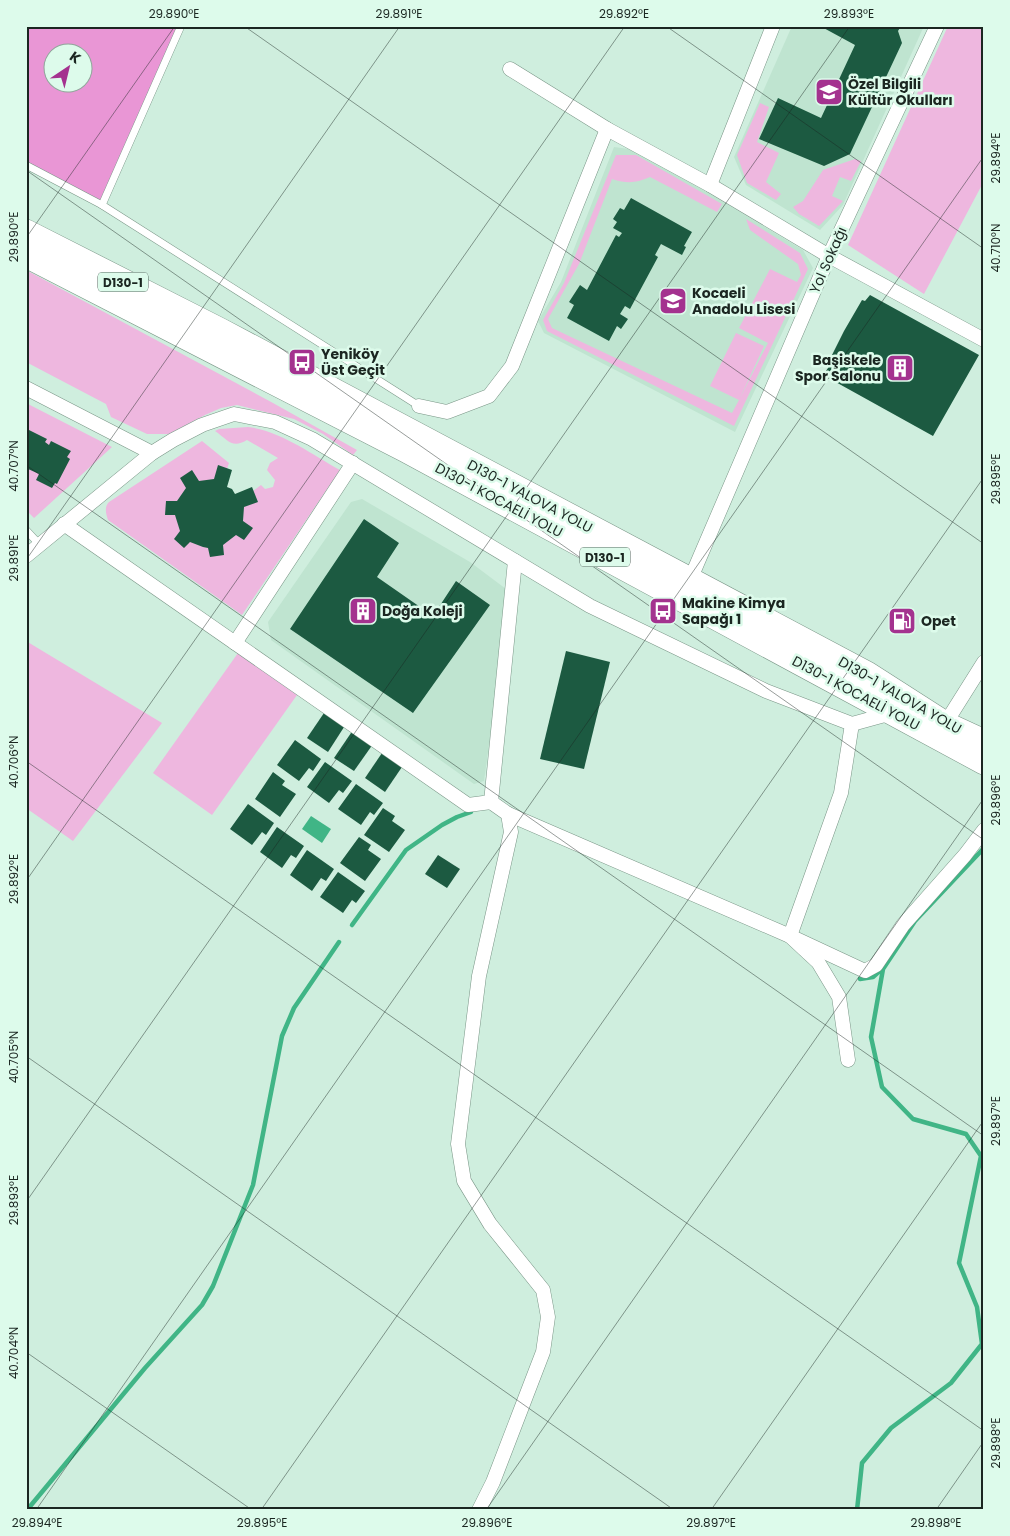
<svg xmlns="http://www.w3.org/2000/svg" width="1010" height="1536" viewBox="0 0 1010 1536" font-family="Poppins,sans-serif">
	<style>
		.built { fill: #bfe4d0 }
		.green { fill: #eeb7df }
		.forest { fill: #e996d5; fill-rule: evenodd }
		.water { fill: #40b586 }
		.lines { fill: none; stroke-linecap: round; stroke-linejoin: round }
		.stream { stroke: #40b586; stroke-width: 4.5 }
		.building { fill: #1c5a41 }
		.lane-casing { stroke: #7a9687; stroke-width: 8 }
		.street-casing { stroke: #7a9687; stroke-width: 15 }
		.highway-casing { stroke: #7a9687; stroke-width: 26 }
		.lane { stroke: #fff; stroke-width: 7 }
		.street { stroke: #fff; stroke-width: 14 }
		.highway { stroke: #fff; stroke-width: 25 }
		.ticks { fill: none; stroke: #1b2621; stroke-width: 1; stroke-opacity: 0.45 }
		.labels { text-anchor: middle; dominant-baseline: central; stroke-width: 5; stroke-linejoin: round; paint-order: stroke }
		.shield { fill: #ddfbeb; stroke: #55665e; stroke-width: 1 }
		.shield-label { font-size: 12px; font-weight: bold; fill: #1b2621 }
		.poi-label { font-size: 14px; font-weight: bold; fill: #1b2621; stroke: #ddfbeb; text-anchor: start }
		.street-label { font-size: 14px; fill: #1b2621; stroke: #ddfbeb }
		.neatline { fill: none; stroke: #1b2621; stroke-width: 2 }
		.ticks-label { font-size: 12px; text-anchor: middle; fill: #1b2621 }
	</style>
	<rect width="100%" height="100%" fill="#cfeede"/>
	<g class="built">
		<path d="M 792,26 L 924,26 L 843,205 L 820,230 L 746,185 L 734,157 Z"/>
		<path d="M 614,147 L 637,150 L 803,250 L 813,268 L 735,432 L 544,333 L 538,321 L 561,282 Z"/>
		<path d="M 362,499 L 470,562 L 510,592 L 484,781 L 474,784 L 271,640 L 268,622 L 351,502 Z"/>
	</g>
	<g class="green">
		<path d="M 948,26 L 984,26 L 984,181 L 924,294 L 848,245 Z"/>
		<path d="M 760,103 L 769,107 L 757,142 L 779,153 L 766,182 L 781,194 L 776,200 L 747,183 L 737,155 Z"/>
		<path d="M 616,155 L 636,155 L 722,204 L 717,212 L 650,177 C 635,183 628,184 612,179 L 579,264 L 548,319 L 552,328 L 732,413 L 739,400 L 710,386 L 736,333 L 764,346 L 740,398 L 768,343 L 739,328 L 770,269 L 797,282 L 801,275 L 798,264 L 750,230 L 746,219 L 800,253 L 808,269 L 734,426 L 547,331 L 543,320 L 564,283 Z"/>
		<path d="M 855,159 L 861,161 L 851,181 L 840,177 L 832,196 L 843,201 L 819,226 L 799,214 L 793,207 L 803,201 L 823,170 Z"/>
		<path d="M 26,270 L 273,403 L 357,450 L 353,455 L 323,434 L 294,419 L 237,405 L 221,408 L 205,415 L 169,434 L 147,434 L 111,417 L 106,404 L 26,362 Z"/>
		<path d="M 26,403 L 112,447 L 34,518 L 26,510 Z"/>
		<path d="M 248,427 C 281,431 311,454 340,470 L 242,615 L 108,520 C 106,514 104,507 109,502 L 202,441 L 229,463 L 219,492 L 245,497 L 261,485 L 265,489 L 273,487 L 275,480 L 267,470 L 270,463 L 278,458 L 247,440 C 232,449 228,440 215,431 L 219,429 Z"/>
		<path d="M 26,641 L 162,723 L 73,841 L 26,808 Z"/>
		<path d="M 238,653 L 297,695 L 212,815 L 153,773 Z"/>
	</g>
	<path class="forest" d="M 26,26 L 181,26 L 102,205 L 26,165 ZM 52,52 L 82,52 L 82,82 L 52,82 Z"/>
	<path class="water" d="M 311,816 L 331,829 L 322,843 L 302,829 Z"/>
	<g class="lines">
		<g class="stream">
			<path d="M 352,925 L 406,850 L 442,825 L 457,817 L 471,812"/>
			<path d="M 860,979 L 873,977 L 883,968"/>
			<path d="M 27,1510 L 145,1368 L 202,1305 L 213,1286 L 253,1185 L 282,1036 L 294,1008 L 339,942"/>
			<path d="M 857,1510 L 862,1463 L 891,1428 L 951,1383 L 982,1344 L 977,1307 L 959,1263 L 981,1156 L 966,1134 L 913,1119 L 882,1087 L 871,1037 L 883,969 L 915,921 L 984,848"/>
		</g>
	</g>
	<g class="building">
		<path d="M 820,26 L 901,26 L 898,31 L 902,43 L 850,154 L 824,166 L 759,139 L 778,98 L 821,118 L 855,45 Z"/>
		<path d="M 631,198 L 692,232 L 684,246 L 686,247 L 682,255 L 661,244 L 655,255 L 658,257 L 630,309 L 625,306 L 620,314 L 628,319 L 621,329 L 617,326 L 609,341 L 567,318 L 574,305 L 569,302 L 580,285 L 587,290 L 616,235 L 619,237 L 622,233 L 613,228 L 617,222 L 613,219 L 620,208 L 624,210 Z"/>
		<path d="M 870,295 L 979,355 L 933,436 L 823,375 L 833,361 L 830,359 L 844,331 L 862,300 L 865,301 Z"/>
		<path d="M 27,429 L 47,439 L 45,442 L 49,445 L 51,441 L 71,451 L 67,457 L 70,459 L 57,484 L 55,483 L 52,488 L 36,480 L 39,474 L 26,468 Z"/>
		<path d="M 218,465 L 232,470 L 227,487 L 232,489 L 235,494 L 252,487 L 258,502 L 244,507 L 243,521 L 253,528 L 244,540 L 236,535 L 223,545 L 224,555 L 210,557 L 208,548 L 203,547 L 190,542 L 184,548 L 174,539 L 180,531 L 175,515 L 165,515 L 166,501 L 177,501 L 186,488 L 180,478 L 192,470 L 199,481 L 214,479 Z"/>
		<path d="M 364,519 L 399,543 L 377,577 L 433,616 L 456,581 L 490,605 L 413,713 L 290,629 Z"/>
		<path d="M 566,651 L 610,662 L 584,769 L 540,759 Z"/>
		<path d="M 326,710 L 346,724 L 328,752 L 307,738 Z"/>
		<path d="M 353,730 L 373,744 L 354,771 L 334,758 Z"/>
		<path d="M 295,740 L 321,759 L 313,771 L 309,768 L 299,781 L 277,765 Z"/>
		<path d="M 384,750 L 404,764 L 385,792 L 365,778 Z"/>
		<path d="M 325,762 L 352,781 L 343,793 L 339,790 L 329,803 L 307,787 Z"/>
		<path d="M 273,772 L 285,781 L 282,785 L 296,794 L 280,817 L 255,799 Z"/>
		<path d="M 356,784 L 383,803 L 374,815 L 370,812 L 361,825 L 338,809 Z"/>
		<path d="M 248,804 L 274,823 L 266,835 L 262,832 L 252,845 L 230,829 Z"/>
		<path d="M 383,808 L 395,816 L 392,821 L 405,830 L 389,852 L 364,835 Z"/>
		<path d="M 277,827 L 304,846 L 296,858 L 291,855 L 282,868 L 260,852 Z"/>
		<path d="M 359,837 L 371,845 L 368,850 L 381,859 L 365,881 L 340,863 Z"/>
		<path d="M 307,850 L 334,869 L 326,881 L 321,878 L 312,891 L 290,875 Z"/>
		<path d="M 438,855 L 460,869 L 447,888 L 425,874 Z"/>
		<path d="M 338,872 L 365,891 L 356,903 L 352,900 L 343,913 L 320,897 Z"/>
	</g>
	<g class="lines">
		<defs>
			<g id="lane">
				<path d="M 181,26 L 102,205 L 419,406"/>
				<path d="M 26,165 L 102,205"/>
				<path d="M 26,530 L 39,544"/>
			</g>
			<g id="street">
				<path d="M 510,69 L 607,129 L 710,185 L 829,256 L 984,340"/>
				<path d="M 710,185 L 773,26"/>
				<path d="M 26,388 L 152,453"/>
				<path d="M 419,406 L 447,412 L 489,396 L 512,366 L 607,129"/>
				<path d="M 64,524 L 468,805 L 491,802 L 515,561"/>
				<path d="M 26,556 L 152,453 L 173,440 L 202,425 L 234,414 L 275,422 L 312,439 L 590,606 L 766,691 L 852,724 L 892,713"/>
				<path d="M 690,580 L 829,256 L 937,26"/>
				<path d="M 235,643 L 353,463"/>
				<path d="M 945,724 L 984,662"/>
				<path d="M 508,814 L 790,936 L 865,971 L 876,965 L 903,925 L 965,855 L 984,830"/>
				<path d="M 848,1060 L 839,997 L 818,962 L 790,936 L 841,793 L 852,724"/>
				<path d="M 479,1510 L 493,1482 L 543,1352 L 548,1317 L 543,1290 L 490,1224 L 464,1181 L 458,1144 L 479,976 L 511,832 L 508,814 L 491,802"/>
			</g>
			<g id="highway">
				<path d="M 26,232 L 221,331 L 867,674 L 945,724 L 984,742"/>
				<path d="M 26,255 L 406,450 L 984,762"/>
			</g>
		</defs>
		<use href="#lane" class="lane-casing"/>
		<use href="#street" class="street-casing"/>
		<use href="#highway" class="highway-casing"/>
		<use href="#lane" class="lane"/>
		<use href="#street" class="street"/>
		<use href="#highway" class="highway"/>
	</g>
	<path class="ticks" d="M 244,26 L 984,544M 666,26 L 984,249M 26,170 L 984,840M 26,238 L 175,26M 26,465 L 984,1136M 26,560 L 400,26M 26,761 L 984,1431M 26,881 L 625,26M 26,1056 L 674,1510M 26,1202 L 850,26M 26,1352 L 252,1510M 36,1510 L 984,156M 261,1510 L 984,477M 486,1510 L 984,798M 711,1510 L 984,1120M 936,1510 L 984,1441"/>
	<defs>
		<symbol id="school-square" viewBox="-11 -11 22 22"><rect x="-9" y="-9" width="18" height="18" rx="4" fill="#a4328f" stroke="#ddfbeb"/><path d="M0-5L7-2L0 1L-7-2ZM-4 1L0 2.5L4 1V4Q0 6-4 4Z" fill="#fff"/></symbol>
		<symbol id="bus-square" viewBox="-11 -11 22 22"><rect x="-9" y="-9" width="18" height="18" rx="4" fill="#a4328f" stroke="#ddfbeb"/><path d="M-5-6H5V4H4V6H2V4H-2V6H-4V4H-5ZM-3.5-4V0h7V-4ZM-3.5 1.2v1.5H-2V1.2ZM2 1.2v1.5H3.5V1.2Z" fill="#fff"/></symbol>
		<symbol id="building-square" viewBox="-11 -11 22 22"><rect x="-9" y="-9" width="18" height="18" rx="4" fill="#a4328f" stroke="#ddfbeb"/><path d="M-4-6H4V6H1V3H-1V6H-4ZM-2.5-4.3h1.7v1.8h-1.7ZM.8-4.3h1.7v1.8H.8ZM-2.5-1h1.7V.8h-1.7ZM.8-1h1.7V.8H.8Z" fill="#fff"/></symbol>
		<symbol id="fuel-square" viewBox="-11 -11 22 22"><rect x="-9" y="-9" width="18" height="18" rx="4" fill="#a4328f" stroke="#ddfbeb"/><path d="M-5.5-6h7V0h2V4h1.3V-2.5L3-4.5l.8-.8L6-3V5H2.5V1h-1V6h-7ZM-4.2-4.7v3.2H.2V-4.7Z" fill="#fff"/></symbol>
	</defs>
	<g fill-rule="evenodd">
		<use href="#school-square" x="813" y="76" width="32" height="32"/>
		<use href="#school-square" x="657" y="285" width="32" height="32"/>
		<use href="#bus-square" x="286" y="346" width="32" height="32"/>
		<use href="#building-square" x="884" y="352" width="32" height="32"/>
		<use href="#building-square" x="347" y="595" width="32" height="32"/>
		<use href="#bus-square" x="647" y="595" width="32" height="32"/>
		<use href="#fuel-square" x="886" y="605" width="32" height="32"/>
	</g>
	<g class="labels">
		<g class="shield">
			<rect x="98" y="272.5" width="50" height="19" rx="4"/>
			<rect x="580" y="547.5" width="50" height="19" rx="4"/>
		</g>
		<g class="shield-label">
			<text x="123" y="282">D130-1</text>
			<text x="605" y="557">D130-1</text>
		</g>
		<g class="poi-label">
			<text x="848" y="84">Özel Bilgili<tspan x="848" dy="16">Kültür Okulları</tspan></text>
			<text x="692" y="293">Kocaeli<tspan x="692" dy="16">Anadolu Lisesi</tspan></text>
			<text x="321" y="354">Yeniköy<tspan x="321" dy="16">Üst Geçit</tspan></text>
			<text x="881" y="360" text-anchor="end">Başiskele<tspan x="881" dy="16">Spor Salonu</tspan></text>
			<text x="682" y="603">Makine Kimya<tspan x="682" dy="16">Sapağı 1</tspan></text>
			<text x="382" y="611">Doğa Koleji</text>
			<text x="921" y="621">Opet</text>
		</g>
		<g class="street-label">
			<text transform="translate(828 260) rotate(-66)">Yol Sokağı</text>
			<text transform="translate(530 496) rotate(28)">D130-1 YALOVA YOLU</text>
			<text transform="translate(499 500) rotate(28)">D130-1 KOCAELİ YOLU</text>
			<text transform="translate(856 693) rotate(28)">D130-1 KOCAELİ YOLU</text>
			<text transform="translate(900 695) rotate(30)">D130-1 YALOVA YOLU</text>
		</g>
	</g>
	<rect width="1010" height="1536" fill="none" stroke="#ddfbeb" stroke-width="55"/>
	<g transform="translate(68 68) rotate(35)"><circle r="24" fill="#ddfbeb" stroke="#8fa69a"/>
	<path d="M0-4L9 19L0 12L-9 19Z" fill="#a4328f"/>
	<text y="-8" font-size="14" font-weight="bold" text-anchor="middle" fill="#1b2621">K</text>
	</g>
	<rect x="28" y="28" width="954" height="1480" class="neatline"/>
	<g class="ticks-label">
		<text x="174" y="18">29.890°E</text>
		<text x="399" y="18">29.891°E</text>
		<text x="624" y="18">29.892°E</text>
		<text x="849" y="18">29.893°E</text>
		<text transform="translate(996 158) rotate(-90)" y="4">29.894°E</text>
		<text transform="translate(14 237) rotate(-90)" y="4">29.890°E</text>
		<text transform="translate(996 248) rotate(-90)" y="4">40.710°N</text>
		<text transform="translate(14 466) rotate(-90)" y="4">40.707°N</text>
		<text transform="translate(996 479) rotate(-90)" y="4">29.895°E</text>
		<text transform="translate(14 558) rotate(-90)" y="4">29.891°E</text>
		<text transform="translate(14 762) rotate(-90)" y="4">40.706°N</text>
		<text transform="translate(996 800) rotate(-90)" y="4">29.896°E</text>
		<text transform="translate(14 879) rotate(-90)" y="4">29.892°E</text>
		<text transform="translate(14 1057) rotate(-90)" y="4">40.705°N</text>
		<text transform="translate(996 1121) rotate(-90)" y="4">29.897°E</text>
		<text transform="translate(14 1200) rotate(-90)" y="4">29.893°E</text>
		<text transform="translate(14 1353) rotate(-90)" y="4">40.704°N</text>
		<text transform="translate(996 1443) rotate(-90)" y="4">29.898°E</text>
		<text x="37" y="1527">29.894°E</text>
		<text x="262" y="1527">29.895°E</text>
		<text x="487" y="1527">29.896°E</text>
		<text x="711" y="1527">29.897°E</text>
		<text x="936" y="1527">29.898°E</text>
	</g>
</svg>
